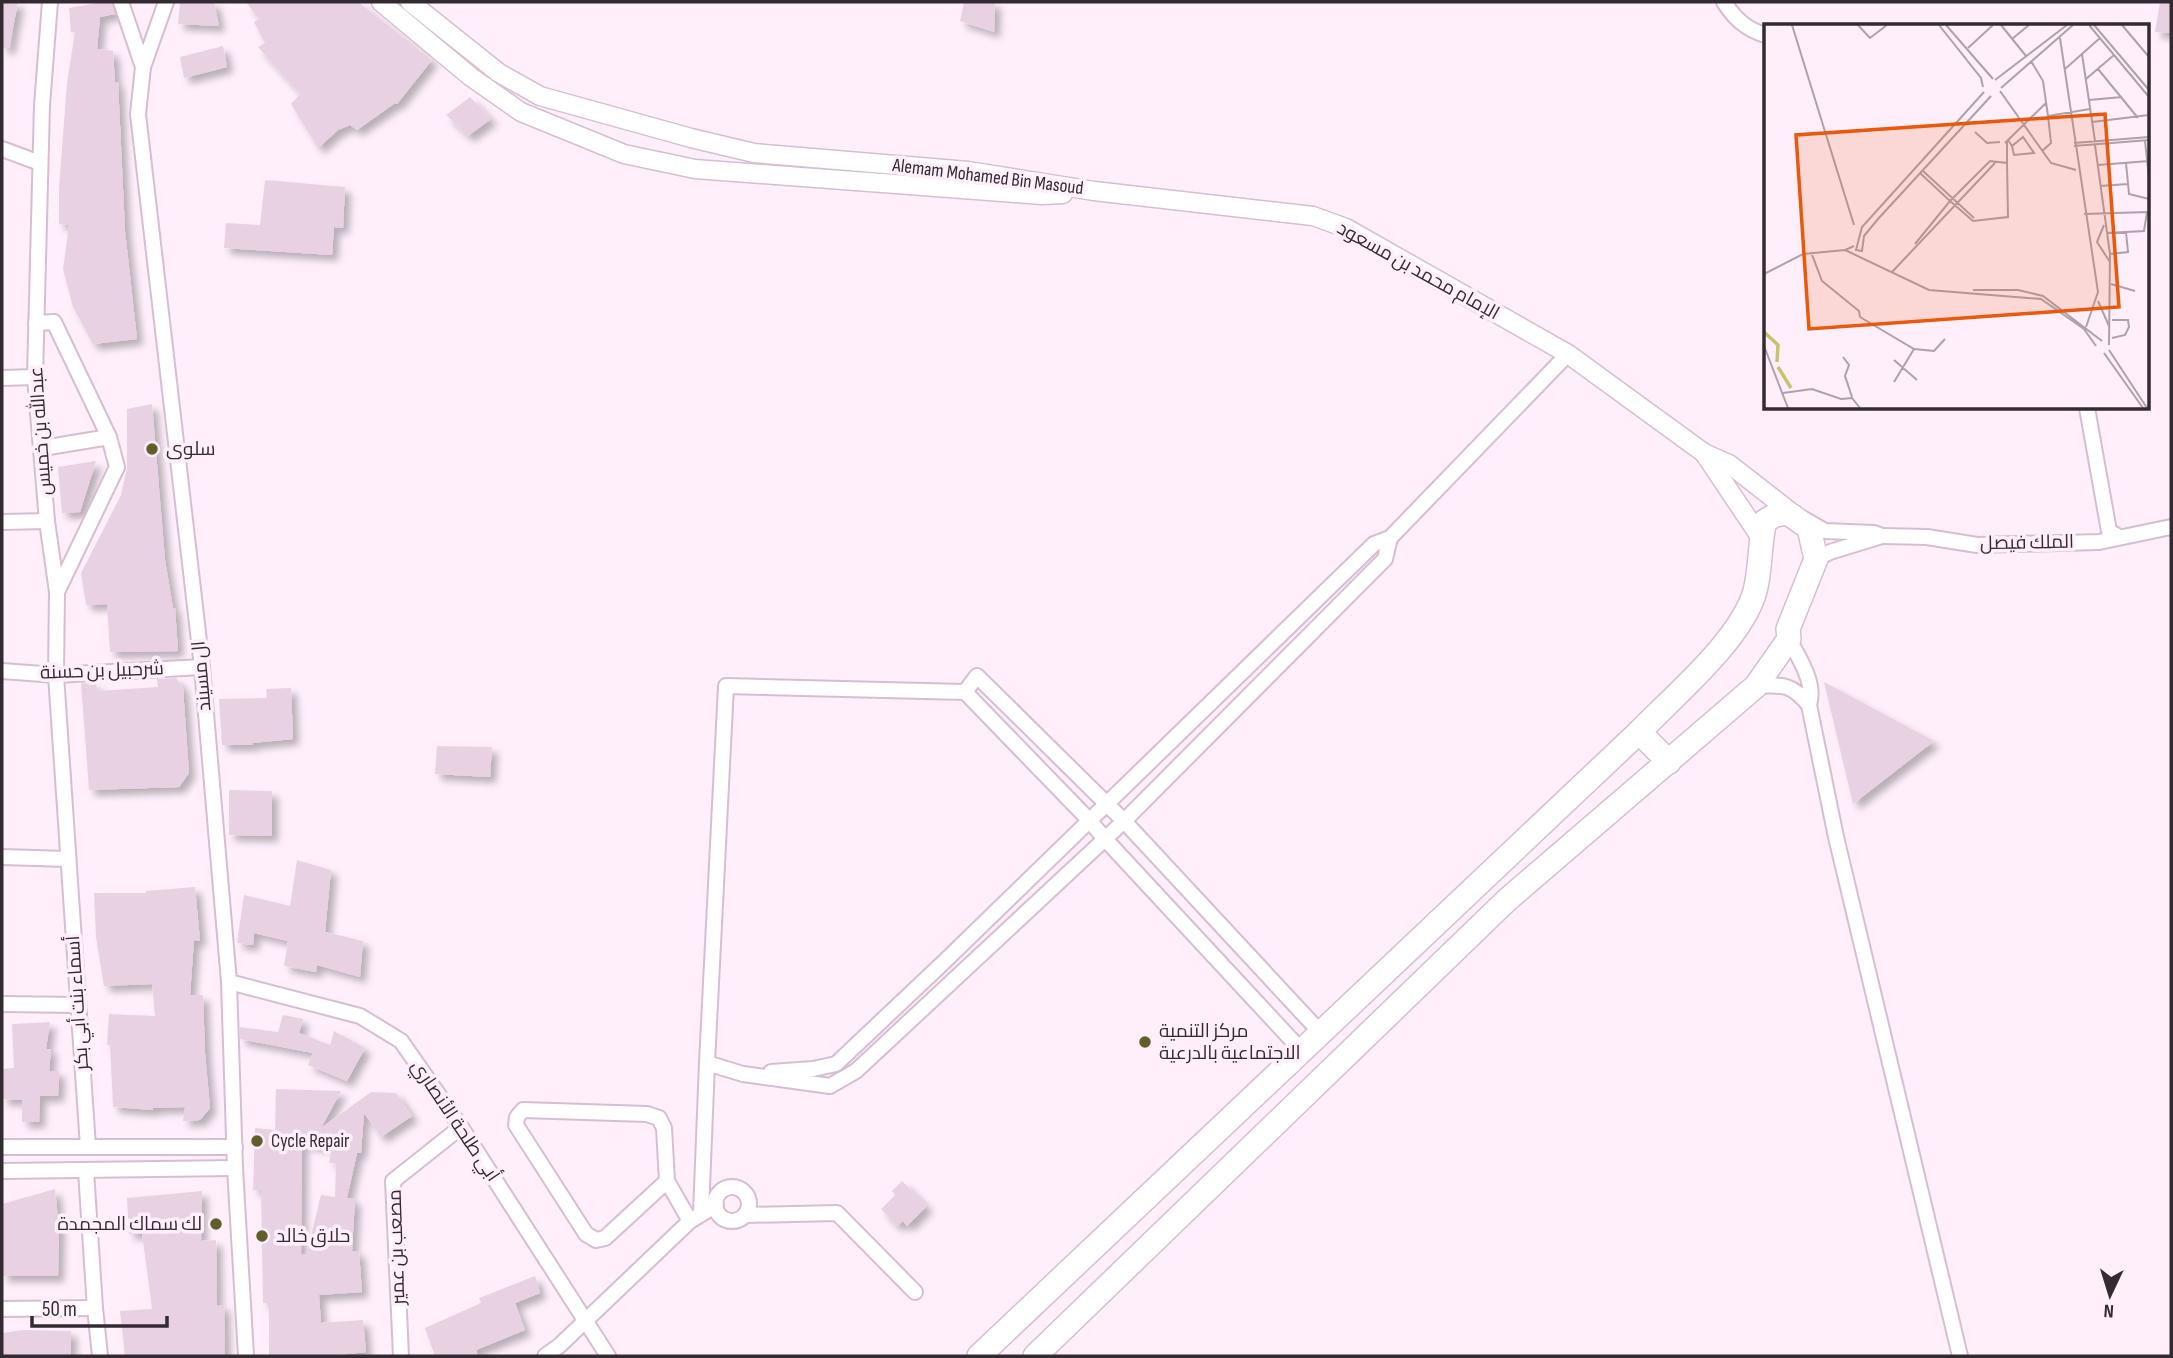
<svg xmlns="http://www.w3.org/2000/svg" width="2173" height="1358" viewBox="0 0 2173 1358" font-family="'Sofia Sans Condensed',Cairo,sans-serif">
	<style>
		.building { fill: #e9d1e4; fill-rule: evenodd; filter: url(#shadow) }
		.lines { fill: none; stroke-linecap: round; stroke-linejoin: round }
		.minor-casing { stroke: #d6bed1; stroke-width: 18 }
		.tertiary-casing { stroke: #d6bed1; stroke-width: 21 }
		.primary-casing { stroke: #d6bed1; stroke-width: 26 }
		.minor { stroke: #fff; stroke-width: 14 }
		.tertiary { stroke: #fff; stroke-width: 18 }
		.primary { stroke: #fff; stroke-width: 23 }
		.poi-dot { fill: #615e2b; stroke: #feeffa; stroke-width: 2.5 }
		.labels { text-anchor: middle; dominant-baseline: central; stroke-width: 7; stroke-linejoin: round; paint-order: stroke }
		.street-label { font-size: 19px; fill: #342b32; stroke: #feeffa }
		.poi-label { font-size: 19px; fill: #342b32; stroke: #feeffa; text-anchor: start }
		.inset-river { fill: none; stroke: #c6c26e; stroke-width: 3.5 }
		.inset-road { fill: none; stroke: #ada1aa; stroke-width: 2 }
		.view { fill: #e8590c; fill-opacity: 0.15; stroke: #e8590c; stroke-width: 3.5 }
		.inset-edge { fill: none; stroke: #342b32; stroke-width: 3.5 }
	</style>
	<defs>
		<filter id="shadow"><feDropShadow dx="6" dy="6" stdDeviation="3.5" flood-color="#0004"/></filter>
	</defs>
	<rect width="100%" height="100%" fill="#feeffa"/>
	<g class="building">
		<path d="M 2,2 L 18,2 L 9,48 L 2,48 Z"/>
		<path d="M 103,2 L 112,2 L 115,14 L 100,17 L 97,49 L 113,51 L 115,82 L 118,82 L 125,231 L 137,339 L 93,344 L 73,307 L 63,269 L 69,225 L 59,224 L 59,188 L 67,83 L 75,32 L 71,32 L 69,8 Z"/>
		<path d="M 180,2 L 214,2 L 219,26 L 178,24 Z"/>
		<path d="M 246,2 L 358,2 L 432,60 L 397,104 L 395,103 L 357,130 L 350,125 L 338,130 L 318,148 L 291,104 L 300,94 L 258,47 L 265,43 L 254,22 L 259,19 Z"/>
		<path d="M 964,2 L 995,2 L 994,32 L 960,21 Z"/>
		<path d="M 2160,2 L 2171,2 L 2171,33 L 2155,32 Z"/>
		<path d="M 223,46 L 227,67 L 184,78 L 180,57 Z"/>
		<path d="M 470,97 L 491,119 L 468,136 L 446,115 Z"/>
		<path d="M 265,180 L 345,187 L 343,228 L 334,227 L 332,255 L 224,248 L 226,223 L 260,225 Z"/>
		<path d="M 152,404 L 165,560 L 173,608 L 175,608 L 178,651 L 110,652 L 107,604 L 86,605 L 81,573 L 121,495 L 127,468 L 127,409 Z"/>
		<path d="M 96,461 L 80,512 L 62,513 L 58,467 Z"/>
		<path d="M 176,678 L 183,688 L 189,773 L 179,787 L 89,790 L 81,683 L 96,684 L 98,691 L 158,687 L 157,679 Z"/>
		<path d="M 1824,682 L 1934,741 L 1853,804 Z"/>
		<path d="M 291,688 L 293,739 L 252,743 L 253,745 L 222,745 L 219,699 L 267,698 L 266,689 Z"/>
		<path d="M 437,746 L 492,747 L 490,777 L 435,774 Z"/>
		<path d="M 229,790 L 272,791 L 272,836 L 229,835 Z"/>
		<path d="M 297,860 L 331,870 L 325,932 L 363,941 L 360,977 L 317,965 L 316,972 L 284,966 L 288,941 L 254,933 L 253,945 L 237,943 L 244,895 L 290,906 Z"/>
		<path d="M 195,887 L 200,941 L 194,940 L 190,995 L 203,995 L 205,1053 L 210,1108 L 200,1120 L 183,1121 L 185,1107 L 153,1108 L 153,1110 L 113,1107 L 110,1045 L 107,1045 L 109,1014 L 155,1016 L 152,984 L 104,986 L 96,937 L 94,893 L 146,893 L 146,891 Z"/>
		<path d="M 283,1015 L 303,1019 L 299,1033 L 330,1045 L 334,1031 L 365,1048 L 347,1081 L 308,1065 L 313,1053 L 240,1039 L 240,1027 L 278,1032 Z"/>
		<path d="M 50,1022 L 46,1049 L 51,1049 L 49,1071 L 59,1071 L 58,1096 L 40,1096 L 39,1122 L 22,1122 L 22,1100 L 2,1099 L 2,1069 L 14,1068 L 12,1024 Z"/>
		<path d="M 276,1089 L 341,1091 L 321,1128 L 371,1092 L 396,1093 L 412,1116 L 381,1137 L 364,1113 L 361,1153 L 357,1153 L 347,1198 L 355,1199 L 352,1251 L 359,1251 L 362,1292 L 319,1295 L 321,1323 L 363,1320 L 366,1352 L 327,1356 L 269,1356 L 269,1303 L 263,1303 L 261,1190 L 253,1190 L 255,1128 L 275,1130 ZM 302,1143 L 332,1148 L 329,1163 L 336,1163 L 335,1197 L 321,1195 L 306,1255 L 301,1254 Z"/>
		<path d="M 902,1181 L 927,1206 L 907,1226 L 903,1221 L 897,1226 L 881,1209 L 895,1195 L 892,1191 Z"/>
		<path d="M 55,1189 L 59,1230 L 58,1276 L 2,1276 L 2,1204 Z"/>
		<path d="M 202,1191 L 201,1241 L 216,1240 L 217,1306 L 224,1305 L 225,1356 L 125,1356 L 120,1311 L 152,1309 L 142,1233 L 129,1234 L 127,1198 Z"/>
		<path d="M 535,1276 L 540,1293 L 515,1303 L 525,1330 L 476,1350 L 478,1356 L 435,1356 L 425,1328 L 481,1303 L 479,1298 Z"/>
		<path d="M 23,1330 L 71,1331 L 71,1356 L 2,1356 L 2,1333 Z"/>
	</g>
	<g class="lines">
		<defs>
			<g id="minor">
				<path d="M 50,2 L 42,105 L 35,377 L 47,521 L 57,592 L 56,675 L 88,1147"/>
				<path d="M 121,2 L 143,67"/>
				<path d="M 166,2 L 143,67 L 138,114 L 202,667 L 229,982 L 235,1168 L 246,1356"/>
				<path d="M 1724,2 C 1735,19 1746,29 1765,35"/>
				<path d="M 2,149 L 40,163"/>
				<path d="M 36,323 L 54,322 L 109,437 L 117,467 L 57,592"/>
				<path d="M 2,378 L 35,377"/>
				<path d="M 2087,408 L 2109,531 L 2119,537"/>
				<path d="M 43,448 L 109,437"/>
				<path d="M 1804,519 L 1825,531 L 1874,533 L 1882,536 L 1830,552 L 1816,559"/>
				<path d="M 2,522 L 47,521"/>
				<path d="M 1882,536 L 1927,537 L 1977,545 L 2099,542 L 2171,527"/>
				<path d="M 2,671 L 56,675 L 202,667"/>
				<path d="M 1756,686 C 1783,685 1791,683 1809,705 C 1816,682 1799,659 1789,639"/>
				<path d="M 965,692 L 977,676 L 1124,821 L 1320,1032"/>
				<path d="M 1809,705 L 1836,837 L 1960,1356"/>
				<path d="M 2,857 L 68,859"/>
				<path d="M 229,982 L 360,1016 L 401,1041 L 461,1127 L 608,1356"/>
				<path d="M 2,1004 L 78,1005"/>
				<path d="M 1301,1050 L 1105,839 L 1089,820 L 965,692 L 726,686 L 707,1063 L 743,1074 L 830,1086 L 856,1071 L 1105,839 L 1124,821 L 1385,559 L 1390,538"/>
				<path d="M 771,1072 L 813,1069 L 836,1064 L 946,960 L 1374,544 L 1390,538 L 1568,354"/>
				<path d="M 2,1147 L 235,1147"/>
				<path d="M 2,1171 L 235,1168"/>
				<path d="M 86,1171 L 95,1308 L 100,1356"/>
				<path d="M 667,1181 L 664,1128 L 659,1118 L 647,1114 L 523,1110 L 517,1117 L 516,1125 L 586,1234 L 596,1240 L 605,1238 L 667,1181 L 690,1221"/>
				<circle cx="732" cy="1204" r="17"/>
				<path d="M 701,1213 L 707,1063"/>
				<path d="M 745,1215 L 837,1213 L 915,1292"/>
				<path d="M 2,1309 L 95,1308"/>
				<path d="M 401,1356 L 393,1181 L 461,1127"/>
				<path d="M 545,1356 L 559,1346 L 690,1221 L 716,1205"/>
			</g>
			<g id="tertiary">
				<path d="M 381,2 L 471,77 L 521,112 L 624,154 L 695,169 L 1042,195 L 1063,194"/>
				<path d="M 410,2 L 499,73 L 540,96 L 691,138 L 754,153 L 968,171 L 1094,191 L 1313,216 L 1346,228 L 1568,354 L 1704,453 L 1729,464 L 1787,509"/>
				<path d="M 1704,453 L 1761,538"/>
			</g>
			<g id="primary">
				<path d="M 1639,732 L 1669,762"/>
				<path d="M 979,1356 L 1639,732 C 1674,696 1742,639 1755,591 C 1761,569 1759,544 1765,521 L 1775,515 L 1788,513 L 1809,528 L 1816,559 L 1788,629 L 1789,639 L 1756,686 L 1507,900 L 1035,1356"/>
			</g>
		</defs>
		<use href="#minor" class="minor-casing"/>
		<use href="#tertiary" class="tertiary-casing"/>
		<use href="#primary" class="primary-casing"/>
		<use href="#minor" class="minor"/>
		<use href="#tertiary" class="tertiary"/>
		<use href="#primary" class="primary"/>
	</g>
	<g class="poi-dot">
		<circle cx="152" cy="449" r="7"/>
		<circle cx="1145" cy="1042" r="7"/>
		<circle cx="257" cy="1141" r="7"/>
		<circle cx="216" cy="1224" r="7"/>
		<circle cx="262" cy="1236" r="7"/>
	</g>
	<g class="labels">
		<g class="street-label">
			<text transform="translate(988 177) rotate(7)">Alemam Mohamed Bin Masoud</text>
			<text transform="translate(1418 271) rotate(29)">الإمام محمد بن مسعود</text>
			<text transform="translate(41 431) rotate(-94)">عبدالله بن خميس</text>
			<text transform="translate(2027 543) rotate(-1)">الملك فيصل</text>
			<text transform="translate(102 671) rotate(-2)">شرحبيل بن حسنة</text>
			<text transform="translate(202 676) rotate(-95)">ال مسيند</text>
			<text transform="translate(78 1003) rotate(-94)">أسماء بنت أبي بكر</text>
			<text transform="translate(455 1121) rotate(56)">أبي طلحة الأنصاري</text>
			<text transform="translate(397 1247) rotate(-92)">مصعب بن عمير</text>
		</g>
		<g class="poi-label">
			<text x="166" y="449">سلوى</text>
			<text x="1159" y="1031">مركز التنمية<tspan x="1159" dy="22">الاجتماعية بالدرعية</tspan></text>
			<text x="271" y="1141">Cycle Repair</text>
			<text x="202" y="1224" text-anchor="end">لك سماك المجمدة</text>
			<text x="276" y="1236">حلاق خالد</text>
		</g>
	</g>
	<g transform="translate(1764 24)">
		<rect width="385" height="385" fill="#feeffa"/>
		<path class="inset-river" d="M 0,308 L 14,321 L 13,338M 14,343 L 27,364"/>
		<path class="inset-road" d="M 28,1 L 90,201M 94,1 L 106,14 L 123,1M 175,1 L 217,54 L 219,63M 182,1 L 229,55M 237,1 L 262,32M 325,1 L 385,73M 330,1 L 385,66M 358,1 L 385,33M 296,14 L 334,268 L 322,303M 248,15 L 265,1M 204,24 L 229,1M 318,30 L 331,117M 267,37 L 279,57 L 284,92 L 287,119 L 278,127M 301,45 L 336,14M 334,45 L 374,94M 322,55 L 350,31M 231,56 L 303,1M 237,64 L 309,1M 236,67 L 287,139 L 312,146M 220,68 L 98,203 L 92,226 L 98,227 L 100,212 L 114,195 L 227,72M 325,76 L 358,73M 284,92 L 326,85M 328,98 L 385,91M 211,108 L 223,119 L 236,118M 244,116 L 248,122 L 259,113 L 270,129 L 250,131 L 248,122M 243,117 L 243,139M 381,117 L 385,154M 241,119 L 282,79M 310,119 L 385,113M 331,121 L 346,230 L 345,321M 310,122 L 385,116M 362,139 L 365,170 L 385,175M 334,141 L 385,137M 159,147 L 210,194M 336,162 L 364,160M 320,190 L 383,188 L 380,207 L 343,209M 340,201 L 333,218 L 346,238M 151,220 L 186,177 L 226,137 L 243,139 L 244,193 L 209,197 L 186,177 L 156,149M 90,222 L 81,226 L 165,266 L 277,275 L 320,305 L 332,322M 47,228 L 58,257 L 95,287 L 96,293M 346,230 L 364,228 L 362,208M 128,248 L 231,139M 0,250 L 39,230 L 81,226M 347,260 L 371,267M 209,266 L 254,266 L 279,272 L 338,317M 334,277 L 345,302M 96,293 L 150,325 L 170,327 L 181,315M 348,296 L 364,296 L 365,303 L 361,311 L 348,314M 0,322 L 24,384M 345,326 L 383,384M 340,329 L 379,384M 79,333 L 85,341 L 81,352 L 88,373M 130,336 L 153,356M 130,358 L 150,325M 19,369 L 48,365 L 77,375 L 88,374 L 96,384"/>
		<path class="view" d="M 341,90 L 355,283 L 45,305 L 32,111 Z"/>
		<rect width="385" height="385" class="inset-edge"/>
	</g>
	<rect width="2173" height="1358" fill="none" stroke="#342b32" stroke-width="7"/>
	<g transform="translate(2110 1295) rotate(184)" stroke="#feeffa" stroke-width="5" paint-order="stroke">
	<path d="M0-5L12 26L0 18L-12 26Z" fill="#342b32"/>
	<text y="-10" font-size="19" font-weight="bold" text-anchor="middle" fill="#342b32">N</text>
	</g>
	<path d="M32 1316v10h135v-10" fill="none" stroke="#342b32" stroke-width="3.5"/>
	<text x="42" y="1316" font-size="21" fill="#342b32" stroke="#feeffa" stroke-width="5" paint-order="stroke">50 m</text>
</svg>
